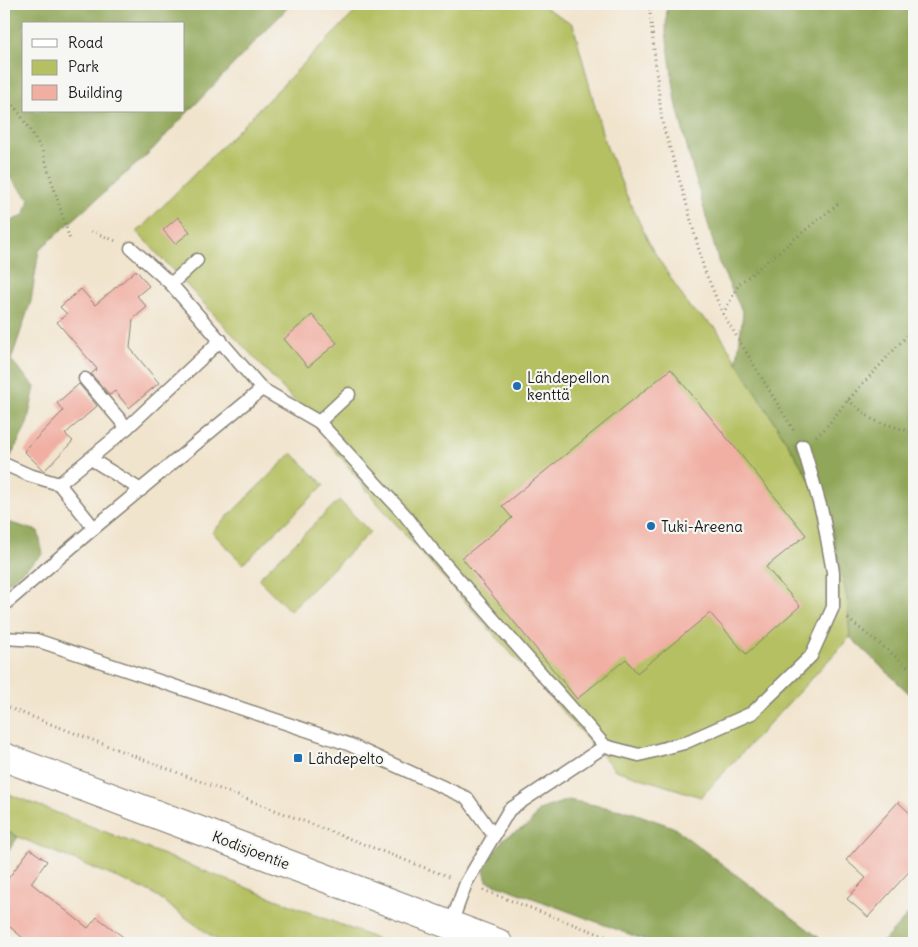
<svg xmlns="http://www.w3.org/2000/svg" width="918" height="947" viewBox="0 0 918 947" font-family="Delius,sans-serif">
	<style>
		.green { fill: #b5c062; stroke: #686e3f }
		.forest { fill: #90a658; stroke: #56613a; fill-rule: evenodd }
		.building { fill: #f1afa3 }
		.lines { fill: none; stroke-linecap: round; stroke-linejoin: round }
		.service-casing { stroke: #868074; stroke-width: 15 }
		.tertiary-casing { stroke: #868074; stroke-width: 30 }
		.path { stroke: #868074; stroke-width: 3; stroke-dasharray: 1 4; stroke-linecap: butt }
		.service { stroke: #fff; stroke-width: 12 }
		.tertiary { stroke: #fff; stroke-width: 28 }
		.poi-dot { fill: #1f6fb2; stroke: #f6f6f2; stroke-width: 2 }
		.labels { text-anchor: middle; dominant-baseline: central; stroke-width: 4.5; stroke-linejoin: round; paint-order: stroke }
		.poi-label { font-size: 15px; fill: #1c1c1c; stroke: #f6f6f2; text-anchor: start }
		.street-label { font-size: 15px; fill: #1c1c1c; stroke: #f6f6f2 }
	</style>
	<rect width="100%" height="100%" fill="#f6f6f2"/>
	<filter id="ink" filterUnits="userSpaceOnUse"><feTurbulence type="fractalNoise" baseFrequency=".02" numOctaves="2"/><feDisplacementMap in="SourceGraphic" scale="10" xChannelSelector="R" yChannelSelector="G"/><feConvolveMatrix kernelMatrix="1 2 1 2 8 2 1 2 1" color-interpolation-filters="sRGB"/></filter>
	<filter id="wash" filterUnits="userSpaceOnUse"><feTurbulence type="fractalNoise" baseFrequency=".0096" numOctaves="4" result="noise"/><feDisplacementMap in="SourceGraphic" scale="20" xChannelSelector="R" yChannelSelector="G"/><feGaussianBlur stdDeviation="1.12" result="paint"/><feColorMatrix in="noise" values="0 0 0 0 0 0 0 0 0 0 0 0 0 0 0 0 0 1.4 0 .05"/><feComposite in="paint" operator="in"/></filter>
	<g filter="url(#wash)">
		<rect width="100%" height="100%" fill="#f1e4cd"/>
		<g class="green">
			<path d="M 363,4 L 539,4 L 573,24 L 604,140 L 626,194 L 651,247 L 690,308 L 716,328 L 827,507 L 847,598 L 850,637 L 701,797 L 615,770 L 378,504 L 303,410 L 137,232 Z"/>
			<path d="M 292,453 L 324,485 L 243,564 L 212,532 Z"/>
			<path d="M 339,500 L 370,532 L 290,611 L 258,579 Z"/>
			<path d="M 4,792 L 387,943 L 221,943 L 149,891 L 18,837 L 4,829 Z"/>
		</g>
		<g class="forest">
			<path d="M 4,4 L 291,4 L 149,153 L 39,250 L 31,301 L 11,360 L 35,387 L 27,424 L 4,470 L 4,225 L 25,214 L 29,199 L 4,171 ZM 24,24 L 184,24 L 184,111 L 24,111 Z"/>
			<path d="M 667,4 L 914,4 L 914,698 L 850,637 L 847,598 L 827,507 L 737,362 L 743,313 L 719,263 L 690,159 L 676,102 L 666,32 Z"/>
			<path d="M 4,521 L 38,531 L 43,554 L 4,586 Z"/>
			<path d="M 568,800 L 631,812 L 673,827 L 826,943 L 653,943 L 487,881 L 484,871 L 488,861 L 504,838 L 529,825 L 539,810 Z"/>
			<path d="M 4,829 L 18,837 L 4,857 Z"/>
			<path d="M 914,908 L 914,943 L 882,943 Z"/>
		</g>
		<g id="blocks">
			<g class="building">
				<path d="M 178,217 L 190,232 L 175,244 L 163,230 Z"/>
				<path d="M 136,270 L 149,286 L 137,296 L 147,307 L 133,319 L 130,348 L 159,383 L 129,408 L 115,391 L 110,395 L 91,374 L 97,369 L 57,322 L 67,314 L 60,307 L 81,289 L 95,305 Z"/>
				<path d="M 312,315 L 337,343 L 308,367 L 284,339 Z"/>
				<path d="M 671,369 L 806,535 L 766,567 L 800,606 L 746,654 L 710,613 L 637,673 L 626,659 L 577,699 L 462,558 L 512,518 L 502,506 Z"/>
				<path d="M 79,384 L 97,406 L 65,434 L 73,441 L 44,471 L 24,451 L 63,411 L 57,403 Z"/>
				<path d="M 898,802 L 914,817 L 914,866 L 868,917 L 847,899 L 866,878 L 846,860 Z"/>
				<path d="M 30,849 L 47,861 L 31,883 L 88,928 L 97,917 L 131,943 L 29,943 L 4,922 L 4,884 Z"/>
			</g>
		</g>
	</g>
	<g filter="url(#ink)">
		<use href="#blocks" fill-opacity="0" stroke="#868074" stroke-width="1"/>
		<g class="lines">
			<defs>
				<g id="service">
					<path d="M 131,248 L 171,284 L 262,389 L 319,422 L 405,515 L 430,547 L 605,746 L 509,810 L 466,883 L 451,924"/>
					<path d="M 171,284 L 197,260"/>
					<path d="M 85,379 L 127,428"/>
					<path d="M 319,422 L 349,394"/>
					<path d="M 91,459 L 141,490"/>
					<path d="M 4,464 L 29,475 L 59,484 L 94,528"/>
					<path d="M 59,484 L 127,428 L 221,340"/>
					<path d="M 4,605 L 94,528 L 262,389"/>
					<path d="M 4,638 L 36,640 L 348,744 L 467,798 L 494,836"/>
					<path d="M 605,746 L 639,755 L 684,743 L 752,713 L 811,656 L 833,607 L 833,572 L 823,516 L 803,446"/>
				</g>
				<path id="tertiary" d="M 4,757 L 498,943"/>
			</defs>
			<use href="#service" class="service-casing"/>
			<use href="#tertiary" class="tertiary-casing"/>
			<g class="path">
				<path d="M 649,4 L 662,122 L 686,202 L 704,269 L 723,314 L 794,431"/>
				<path d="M 4,93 L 20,114 L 42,150 L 70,240"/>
				<path d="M 91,231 L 116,241"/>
				<path d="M 723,314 L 739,284 L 840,202"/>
				<path d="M 848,400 L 873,420 L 914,433"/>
				<path d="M 816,436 L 823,431 L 848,400 L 914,328"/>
				<path d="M 848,619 L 914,671"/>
				<path d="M 4,706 L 449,877"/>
				<path d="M 483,890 L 623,943"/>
			</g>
			<use href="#service" class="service"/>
			<use href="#tertiary" class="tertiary"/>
		</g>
	</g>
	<g class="poi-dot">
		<circle cx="517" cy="386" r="5"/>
		<circle cx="651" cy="526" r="5"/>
		<rect x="293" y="753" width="10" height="10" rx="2.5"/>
	</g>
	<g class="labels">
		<g class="poi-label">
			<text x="527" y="377">Lähdepellon<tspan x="527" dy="17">kenttä</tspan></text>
			<text x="661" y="526">Tuki-Areena</text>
			<text x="308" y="758">Lähdepelto</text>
		</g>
		<g class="street-label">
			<text transform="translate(251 850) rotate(21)">Kodisjoentie</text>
		</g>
	</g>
	<rect width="918" height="947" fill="none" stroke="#f6f6f2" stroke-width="20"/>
	<rect x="22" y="22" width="162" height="90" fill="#f6f6f2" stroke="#9f9f9c"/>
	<rect x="32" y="39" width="25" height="8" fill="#ffffff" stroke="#9f9f9c"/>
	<text x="68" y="48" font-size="15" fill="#1c1c1c">Road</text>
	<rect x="32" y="60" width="25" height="15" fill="#b5c062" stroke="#9f9f9c"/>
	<text x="68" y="72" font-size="15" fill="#1c1c1c">Park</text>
	<rect x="32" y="85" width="25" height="15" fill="#f1afa3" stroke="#9f9f9c"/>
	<text x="68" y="98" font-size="15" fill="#1c1c1c">Building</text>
</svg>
